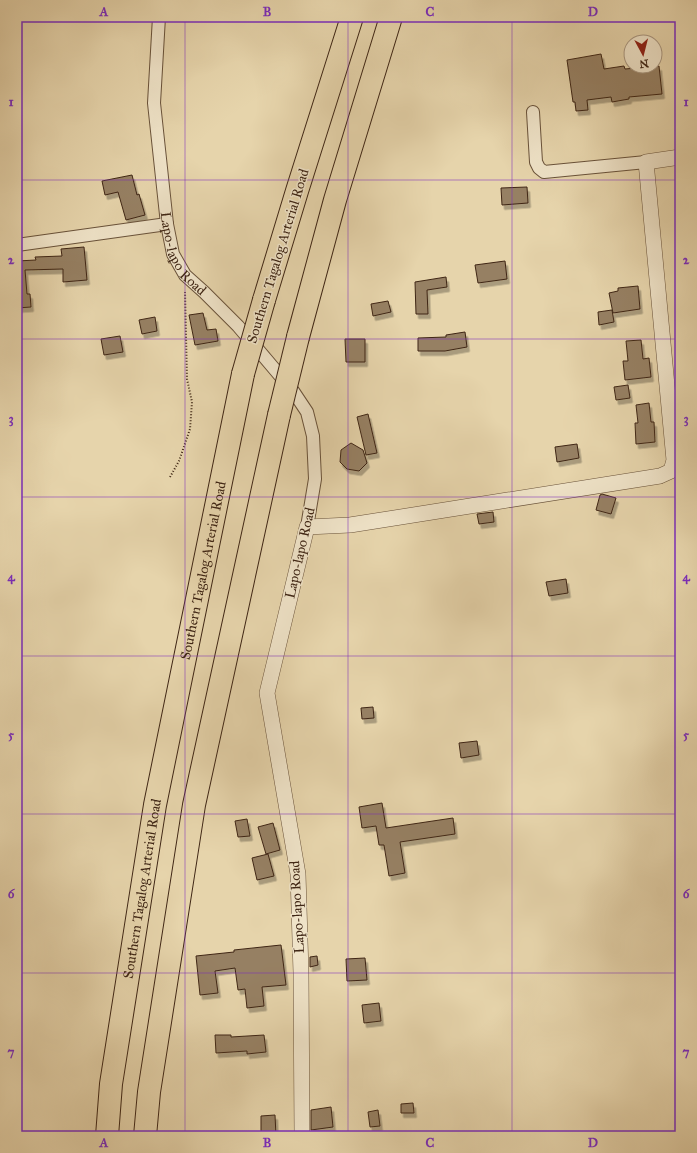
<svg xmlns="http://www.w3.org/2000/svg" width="697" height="1153" viewBox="0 0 697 1153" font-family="'IM FELL Great Primer',serif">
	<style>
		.building { fill: #968063; stroke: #3f2615; filter: url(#shadow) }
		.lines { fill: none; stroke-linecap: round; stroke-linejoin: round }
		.minor-casing { stroke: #69523a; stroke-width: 14 }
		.tertiary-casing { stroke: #69523a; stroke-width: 16 }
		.motorway-casing { stroke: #3f2615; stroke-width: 24 }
		.path { stroke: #3f2615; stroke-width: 2; stroke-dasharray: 1 2; stroke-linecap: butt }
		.minor { stroke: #efe3c8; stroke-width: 12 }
		.tertiary { stroke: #efe3c8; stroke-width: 15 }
		.motorway { stroke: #e6d4ab; stroke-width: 22 }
		.motorway-bridge-casing { stroke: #3f2615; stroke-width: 24; stroke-linecap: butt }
		.motorway-bridge { stroke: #e6d4ab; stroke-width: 22 }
		.grid { fill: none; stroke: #7b2cbf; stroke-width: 1; stroke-opacity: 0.55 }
		.labels { text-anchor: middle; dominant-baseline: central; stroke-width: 3; stroke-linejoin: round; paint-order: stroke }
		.street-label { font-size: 14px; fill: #3f2615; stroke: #efe3c8 }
		.neatline { fill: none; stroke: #7b2cbf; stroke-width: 1.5 }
		.grid-label { font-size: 13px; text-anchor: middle; font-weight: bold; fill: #7b2cbf }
	</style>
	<defs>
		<filter id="shadow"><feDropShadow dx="2.5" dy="4.5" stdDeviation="0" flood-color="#0004"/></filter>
	</defs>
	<rect width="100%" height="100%" fill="#e6d4ab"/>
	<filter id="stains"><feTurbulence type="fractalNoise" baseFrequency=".005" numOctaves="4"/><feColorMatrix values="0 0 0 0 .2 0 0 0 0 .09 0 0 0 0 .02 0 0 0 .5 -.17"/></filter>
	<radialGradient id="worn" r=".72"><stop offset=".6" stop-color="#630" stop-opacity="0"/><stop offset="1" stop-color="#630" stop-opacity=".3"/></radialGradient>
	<g class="building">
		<path d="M 601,54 L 604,69 L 624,66 L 625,69 L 659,66 L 662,94 L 629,97 L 629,99 L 612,102 L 611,97 L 587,100 L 588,110 L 576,111 L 575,102 L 573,102 L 567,60 Z"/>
		<path d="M 132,175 L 137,195 L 139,194 L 145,215 L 126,220 L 118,192 L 105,195 L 102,181 Z"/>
		<path d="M 527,187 L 528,203 L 502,205 L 501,188 Z"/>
		<path d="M 84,247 L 87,280 L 63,282 L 63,269 L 25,270 L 27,294 L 30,294 L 31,307 L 17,308 L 17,261 L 36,260 L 35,257 L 62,256 L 61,249 Z"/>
		<path d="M 505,261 L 507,279 L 478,283 L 475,265 Z"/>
		<path d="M 446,277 L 447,287 L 427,290 L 428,314 L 416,314 L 415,282 Z"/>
		<path d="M 638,286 L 640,309 L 613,313 L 609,293 L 618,291 L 618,288 Z"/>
		<path d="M 388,301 L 391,312 L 373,316 L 371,304 Z"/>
		<path d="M 612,310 L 614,322 L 599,325 L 598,312 Z"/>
		<path d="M 203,313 L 207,330 L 216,329 L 218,341 L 195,345 L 189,315 Z"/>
		<path d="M 155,317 L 157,331 L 142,334 L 139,320 Z"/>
		<path d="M 465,332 L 467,347 L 445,351 L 418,351 L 418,338 L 446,337 L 446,335 Z"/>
		<path d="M 120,336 L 123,352 L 104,355 L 101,339 Z"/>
		<path d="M 345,339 L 365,339 L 365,362 L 346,362 Z"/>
		<path d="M 641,340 L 643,359 L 649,358 L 651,377 L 625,380 L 623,361 L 628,361 L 626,341 Z"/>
		<path d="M 628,385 L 630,398 L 616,400 L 614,387 Z"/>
		<path d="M 649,403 L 651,422 L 654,422 L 655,442 L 636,444 L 635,423 L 638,423 L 636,405 Z"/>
		<path d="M 368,414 L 377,453 L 366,455 L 357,417 Z"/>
		<path d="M 351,443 L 363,450 L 367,463 L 359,471 L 347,469 L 340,462 L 341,450 Z"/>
		<path d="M 577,444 L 579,458 L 557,462 L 555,447 Z"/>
		<path d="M 602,494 L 616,498 L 611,514 L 596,510 L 600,495 Z"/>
		<path d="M 493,512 L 494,522 L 479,524 L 477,514 Z"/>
		<path d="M 566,579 L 568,593 L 549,596 L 546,582 Z"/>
		<path d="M 373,707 L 374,718 L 362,719 L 361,708 Z"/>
		<path d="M 477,741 L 479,755 L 461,758 L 459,743 Z"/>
		<path d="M 382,803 L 386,828 L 453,818 L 455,834 L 400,842 L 405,873 L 389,876 L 384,845 L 379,845 L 376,826 L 362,828 L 359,807 Z"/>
		<path d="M 247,819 L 250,836 L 238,837 L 235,821 Z"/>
		<path d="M 273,823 L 280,850 L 266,854 L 258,827 Z"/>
		<path d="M 268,854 L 274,876 L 257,880 L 252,858 Z"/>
		<path d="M 281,945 L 286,985 L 262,987 L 264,1006 L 247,1008 L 245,989 L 238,990 L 235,968 L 215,971 L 218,993 L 200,995 L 196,956 L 234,952 L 234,950 Z"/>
		<path d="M 317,956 L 318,965 L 310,967 L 310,957 Z"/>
		<path d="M 365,958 L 367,980 L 347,981 L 346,959 Z"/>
		<path d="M 379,1003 L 381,1021 L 364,1023 L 362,1005 Z"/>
		<path d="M 215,1035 L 231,1035 L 231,1037 L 264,1035 L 266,1052 L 247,1054 L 247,1051 L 216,1053 Z"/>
		<path d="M 413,1103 L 414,1113 L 401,1113 L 401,1104 Z"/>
		<path d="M 331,1107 L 333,1127 L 311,1130 L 311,1110 Z"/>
		<path d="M 378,1110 L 380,1126 L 370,1127 L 368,1112 Z"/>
		<path d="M 275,1115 L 276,1136 L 261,1136 L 261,1116 Z"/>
	</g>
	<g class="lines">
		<defs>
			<g id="minor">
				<path id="s1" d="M 159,17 L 154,103 L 167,224 L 173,254 L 185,275 L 204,292 L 238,326 L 293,391 L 307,412 L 313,436 L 315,479 L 307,527"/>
				<path d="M 533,112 L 536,162 L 539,168 L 544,172 L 646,162"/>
				<path d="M 17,245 L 167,224"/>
			</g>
			<path id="tertiary" d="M 302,1136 L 301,973 L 298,874 L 267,693 L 307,527 L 350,525 L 660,476 L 671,471 L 674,460 L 646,162 L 680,157"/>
			<g id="motorway">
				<path d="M 264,300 L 297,191 L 352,17"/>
				<path d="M 298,337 L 335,200 L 391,17"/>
				<path id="s2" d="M 107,1136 L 111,1084 L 155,805 L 243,374"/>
				<path d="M 145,1136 L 149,1092 L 194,805 L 279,415"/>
			</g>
		</defs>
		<use href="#minor" class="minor-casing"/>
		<use href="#tertiary" class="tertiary-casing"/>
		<use href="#motorway" class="motorway-casing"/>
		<path class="path" d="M 170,477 L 179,461 L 190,429 L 192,402 L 187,379 L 185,292"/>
		<use href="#minor" class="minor"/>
		<use href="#tertiary" class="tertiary"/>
		<use href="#motorway" class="motorway"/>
		<defs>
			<g id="motorway-bridge">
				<path d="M 243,374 L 264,300"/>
				<path d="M 279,415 L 298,337"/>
			</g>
		</defs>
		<use href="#motorway-bridge" class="motorway-bridge-casing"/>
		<use href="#motorway-bridge" class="motorway-bridge"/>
	</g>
	<path class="grid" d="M 185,17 L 185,1136M 348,17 L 348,1136M 512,17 L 512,1136M 17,180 L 680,180M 17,339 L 680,339M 17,497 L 680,497M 17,656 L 680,656M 17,814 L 680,814M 17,973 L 680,973"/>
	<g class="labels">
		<g class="street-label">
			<text stroke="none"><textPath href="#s1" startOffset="242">Lapo-lapo Road</textPath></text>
			<text transform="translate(278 256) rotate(-73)">Southern Tagalog Arterial Road</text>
			<text transform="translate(300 553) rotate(-77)">Lapo-lapo Road</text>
			<text stroke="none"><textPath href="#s2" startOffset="574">Southern Tagalog Arterial Road</textPath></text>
			<text stroke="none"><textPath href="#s2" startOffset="250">Southern Tagalog Arterial Road</textPath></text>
			<text transform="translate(297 907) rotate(-93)">Lapo-lapo Road</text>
		</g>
	</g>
	<rect width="697" height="1153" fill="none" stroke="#e6d4ab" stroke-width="44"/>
	<g transform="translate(643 54) rotate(173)"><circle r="19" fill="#efe3c8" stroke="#a99780"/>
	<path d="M0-3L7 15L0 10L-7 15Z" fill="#8f2418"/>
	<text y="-6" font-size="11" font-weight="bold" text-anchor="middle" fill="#3f2615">N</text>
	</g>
	<rect x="22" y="22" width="653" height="1109" class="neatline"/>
	<g class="grid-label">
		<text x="104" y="16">A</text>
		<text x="267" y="16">B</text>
		<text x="430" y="16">C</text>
		<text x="593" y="16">D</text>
		<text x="11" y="106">1</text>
		<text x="686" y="106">1</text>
		<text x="11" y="264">2</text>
		<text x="686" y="264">2</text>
		<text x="11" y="423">3</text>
		<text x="686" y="423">3</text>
		<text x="11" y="581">4</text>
		<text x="686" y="581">4</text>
		<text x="11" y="739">5</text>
		<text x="686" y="739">5</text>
		<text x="11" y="898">6</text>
		<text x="686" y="898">6</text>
		<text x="11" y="1056">7</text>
		<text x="686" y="1056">7</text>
		<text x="104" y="1147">A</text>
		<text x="267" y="1147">B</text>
		<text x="430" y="1147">C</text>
		<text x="593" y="1147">D</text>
	</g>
	<rect width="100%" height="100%" filter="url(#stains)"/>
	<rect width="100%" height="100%" fill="url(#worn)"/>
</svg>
